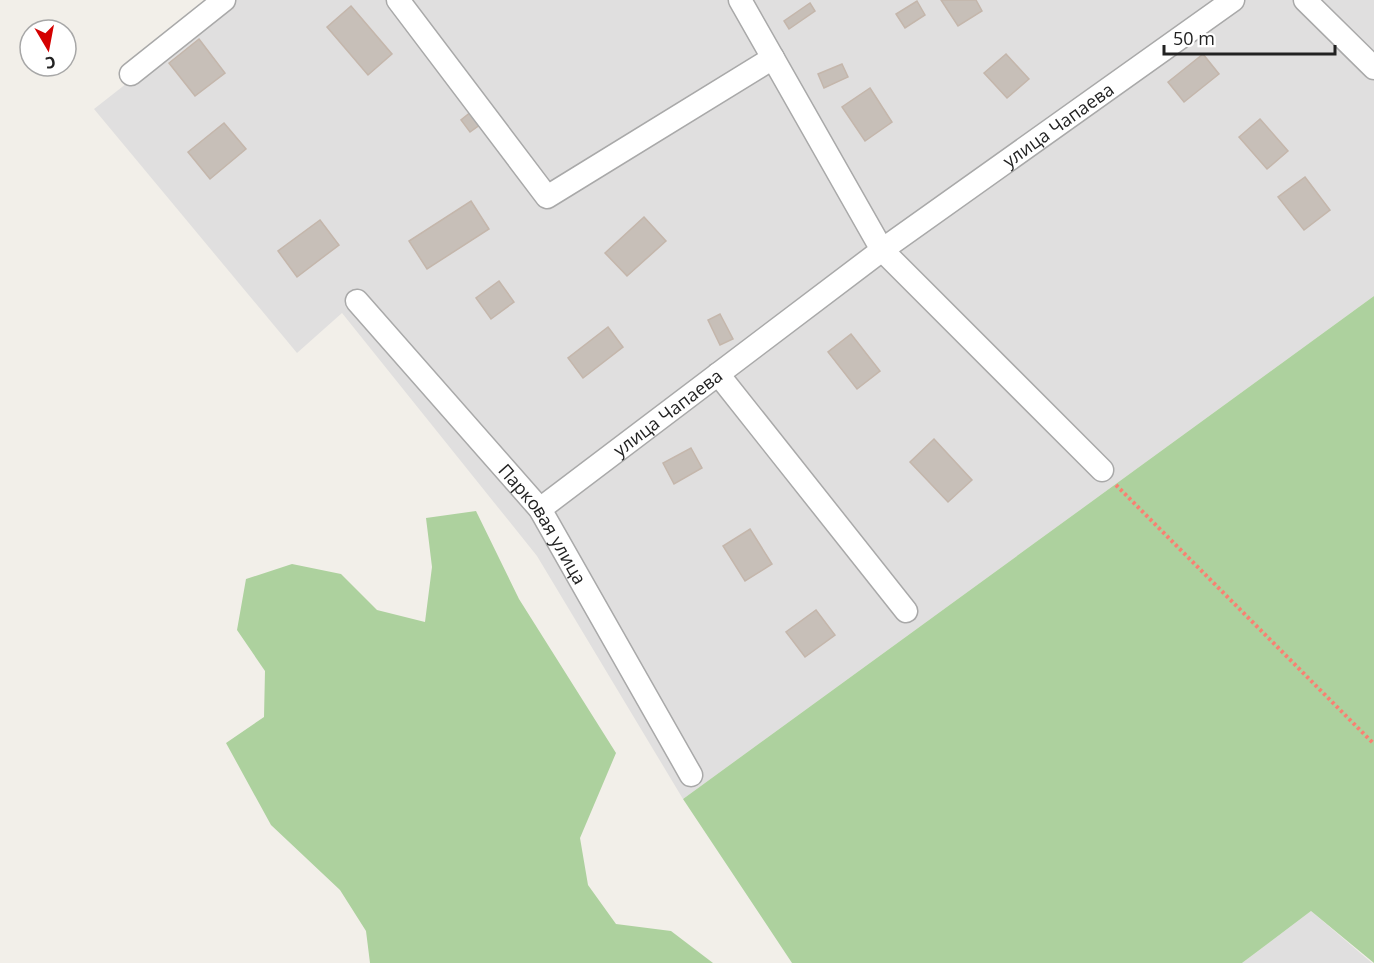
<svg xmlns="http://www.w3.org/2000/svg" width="1374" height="963" viewBox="0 0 1374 963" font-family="'Open Sans',sans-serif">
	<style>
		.residential { fill: #e0dfdf }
		.forest { fill: #add19e }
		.building { fill: #c7bfb8; stroke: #c4b6ab; stroke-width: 1.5 }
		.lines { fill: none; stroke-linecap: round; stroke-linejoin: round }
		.minor-casing { stroke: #a9a9a9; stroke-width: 25 }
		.path { stroke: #fa8072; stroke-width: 4; stroke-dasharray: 3 3; stroke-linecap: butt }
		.minor { stroke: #fff; stroke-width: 22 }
		.labels { text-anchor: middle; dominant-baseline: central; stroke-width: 5; stroke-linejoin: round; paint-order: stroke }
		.street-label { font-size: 18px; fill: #222; stroke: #fff }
	</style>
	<rect width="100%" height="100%" fill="#f2efe9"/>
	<g class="residential">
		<path d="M 233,0 L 1374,0 L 1374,296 L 683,799 L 537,556 L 342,313 L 297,353 L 94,109 Z"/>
		<path d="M 1311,911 L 1372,963 L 1242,963 Z"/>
	</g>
	<g class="forest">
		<path d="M 1374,296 L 1374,963 L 1311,911 L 1242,963 L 792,963 L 683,799 Z"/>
		<path d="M 476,511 L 519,599 L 616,753 L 580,838 L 588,885 L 616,924 L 671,931 L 713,963 L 370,963 L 366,931 L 340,890 L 271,825 L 226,743 L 264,717 L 265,671 L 237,630 L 246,579 L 292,564 L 341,574 L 377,610 L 425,622 L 432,567 L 426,518 Z"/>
	</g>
	<g class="building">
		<path d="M 941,0 L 976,0 L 982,11 L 958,26 Z"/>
		<path d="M 917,1 L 925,15 L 905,28 L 896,14 Z"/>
		<path d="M 810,3 L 815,11 L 789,29 L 784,21 Z"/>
		<path d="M 351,6 L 392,54 L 368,75 L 327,27 Z"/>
		<path d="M 199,39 L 225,73 L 195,96 L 169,63 Z"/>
		<path d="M 1006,54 L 1029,79 L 1007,98 L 984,73 Z"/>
		<path d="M 1203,54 L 1219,74 L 1184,102 L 1168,82 Z"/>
		<path d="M 842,64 L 848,77 L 824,88 L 818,74 Z"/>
		<path d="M 870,88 L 892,122 L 865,141 L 842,107 Z"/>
		<path d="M 472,111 L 481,124 L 470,132 L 461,120 Z"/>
		<path d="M 1260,119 L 1288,151 L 1267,169 L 1239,137 Z"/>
		<path d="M 224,123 L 246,149 L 210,179 L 188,152 Z"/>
		<path d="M 1305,177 L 1330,210 L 1304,230 L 1278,197 Z"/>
		<path d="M 471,201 L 489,229 L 427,269 L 409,241 Z"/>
		<path d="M 644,217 L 666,241 L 627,276 L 605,253 Z"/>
		<path d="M 320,220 L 339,245 L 297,277 L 278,251 Z"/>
		<path d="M 499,281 L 514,302 L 491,319 L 476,298 Z"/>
		<path d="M 720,314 L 733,339 L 720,345 L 708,320 Z"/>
		<path d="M 608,327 L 623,347 L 583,378 L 568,358 Z"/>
		<path d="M 851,334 L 880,371 L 857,389 L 828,352 Z"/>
		<path d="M 934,439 L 972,480 L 948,502 L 910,462 Z"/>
		<path d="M 691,448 L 702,468 L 674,484 L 663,463 Z"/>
		<path d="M 750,529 L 772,564 L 745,581 L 723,546 Z"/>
		<path d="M 816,610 L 835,635 L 805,657 L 786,632 Z"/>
	</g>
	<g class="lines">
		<defs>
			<g id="minor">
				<path d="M 398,0 L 547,197 L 773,58"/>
				<path d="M 740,0 L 882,250 L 1102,470"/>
				<path d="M 1305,0 L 1374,68"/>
				<path d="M 131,74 L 224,0"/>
				<path id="s1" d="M 357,301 L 540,509 L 691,775"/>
				<path d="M 718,374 L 906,611"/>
				<path id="s2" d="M 540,509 L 882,250 L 1233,0"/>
			</g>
		</defs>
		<use href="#minor" class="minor-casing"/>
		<path class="path" d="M 1116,485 L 1374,744"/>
		<use href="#minor" class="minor"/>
	</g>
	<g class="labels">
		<g class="street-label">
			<text stroke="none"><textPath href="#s2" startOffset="645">улица Чапаева</textPath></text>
			<text stroke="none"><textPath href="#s2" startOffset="160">улица Чапаева</textPath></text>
			<text stroke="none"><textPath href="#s1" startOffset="291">Парковая улица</textPath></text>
		</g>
	</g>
	<g transform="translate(48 48) rotate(170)"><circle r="28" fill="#ffffff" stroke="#a7a7a7" stroke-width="1.5"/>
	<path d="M0-4.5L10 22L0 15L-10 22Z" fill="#d40000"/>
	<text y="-9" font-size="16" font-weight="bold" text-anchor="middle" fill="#222222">С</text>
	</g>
	<path d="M1164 45v9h171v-9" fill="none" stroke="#222222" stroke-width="3"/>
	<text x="1173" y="45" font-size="18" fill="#222222" stroke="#ffffff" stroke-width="4.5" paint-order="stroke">50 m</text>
</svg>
